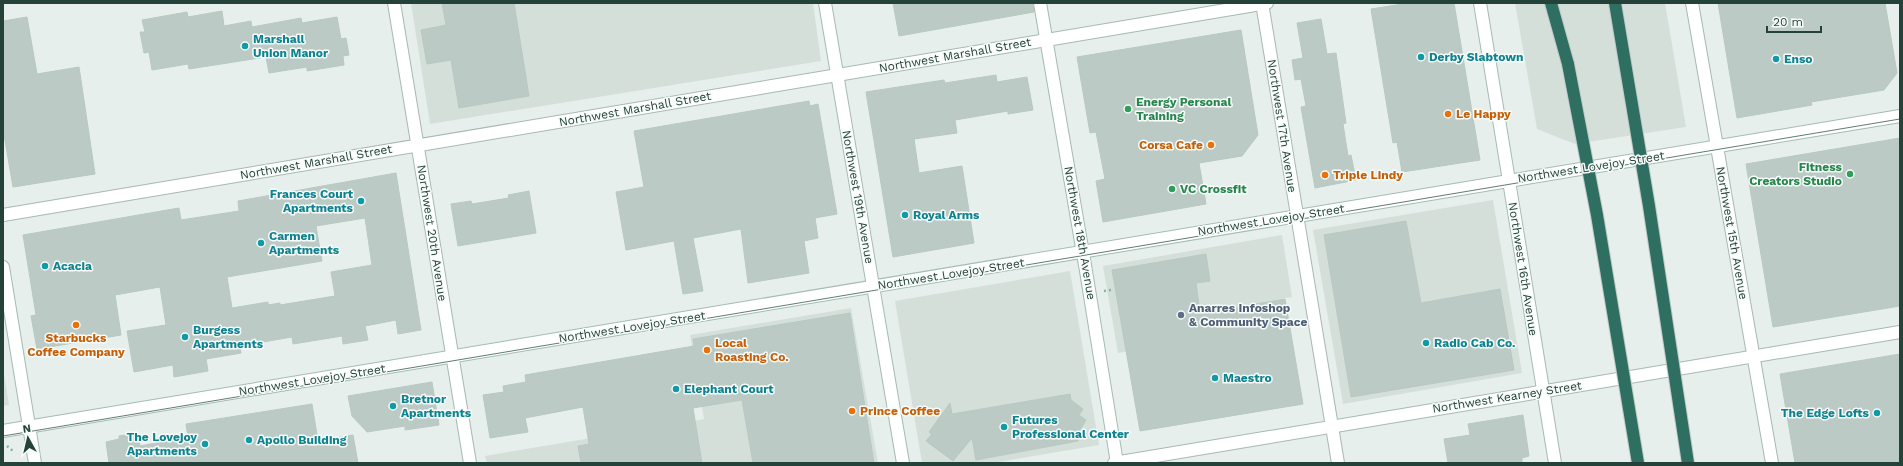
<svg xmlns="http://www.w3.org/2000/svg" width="1903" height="466" viewBox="0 0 1903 466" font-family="'Work Sans',sans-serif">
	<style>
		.built { fill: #d4dfda }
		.building { fill: #bbcac4; stroke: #b8c9c2; fill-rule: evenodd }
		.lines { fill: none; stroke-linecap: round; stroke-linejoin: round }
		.street-casing { stroke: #a8b8b2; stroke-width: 14 }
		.secondary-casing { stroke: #a4bbb3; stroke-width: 14 }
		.highway-casing { stroke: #c2cac8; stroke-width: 14 }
		.path { stroke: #86b3a5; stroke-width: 2.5; stroke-dasharray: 2 3; stroke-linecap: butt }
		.street { stroke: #fff; stroke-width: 12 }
		.secondary { stroke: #fff; stroke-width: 12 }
		.highway { stroke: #2f6f62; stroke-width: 12 }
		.tram { stroke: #5f7d75; stroke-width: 1 }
		.highway-bridge-casing { stroke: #c2cac8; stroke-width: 14; stroke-linecap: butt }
		.highway-bridge { stroke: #2f6f62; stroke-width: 12 }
		.culture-dot { fill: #0f9aa8; stroke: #f7fbf9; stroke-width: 1.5 }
		.leisure-dot { fill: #2e9e5b; stroke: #f7fbf9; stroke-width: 1.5 }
		.food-dot { fill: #e8710a; stroke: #f7fbf9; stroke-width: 1.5 }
		.service-dot { fill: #5c6f8a; stroke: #f7fbf9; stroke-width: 1.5 }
		.labels { text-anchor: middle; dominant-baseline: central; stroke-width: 3; stroke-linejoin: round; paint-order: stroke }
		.culture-label { font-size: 12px; font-weight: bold; fill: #0d838f; stroke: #f7fbf9; text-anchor: start }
		.street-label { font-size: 12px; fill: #24423a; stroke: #f7fbf9 }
		.leisure-label { font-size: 12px; font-weight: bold; fill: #27864d; stroke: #f7fbf9; text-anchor: start }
		.food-label { font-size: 12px; font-weight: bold; fill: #c56008; stroke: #f7fbf9; text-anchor: start }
		.service-label { font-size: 12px; font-weight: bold; fill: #4e5e75; stroke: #f7fbf9; text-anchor: start }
	</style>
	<rect width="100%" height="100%" fill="#e6efeb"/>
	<g class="built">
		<path d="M 411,3 L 813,3 L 821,61 L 430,124 Z"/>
		<path d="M 1515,3 L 1665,3 L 1686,127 L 1575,144 L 1537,129 Z"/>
		<path d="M 1493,200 L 1522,373 L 1343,404 L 1313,230 Z"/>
		<path d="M 1282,235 L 1292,297 L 1204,312 L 1208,337 L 1118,353 L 1103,266 Z"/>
		<path d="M 1070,271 L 1099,445 L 993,463 L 922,463 L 895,301 Z"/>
		<path d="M 851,308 L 878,463 L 487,463 L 485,456 L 704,419 L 690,335 Z"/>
		<path d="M 3,368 L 9,405 L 3,406 Z"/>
	</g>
	<g class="building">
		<path d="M 442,3 L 514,3 L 529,96 L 459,108 L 451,60 L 427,64 L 421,30 L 446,25 Z"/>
		<path d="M 893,3 L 1033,3 L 1034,12 L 899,36 Z"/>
		<path d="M 1409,3 L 1454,3 L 1480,160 L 1402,172 L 1397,142 L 1393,143 L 1371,9 Z"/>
		<path d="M 1718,3 L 1885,3 L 1897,73 L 1884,90 L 1811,102 L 1812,105 L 1737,118 Z"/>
		<path d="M 222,11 L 224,26 L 251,21 L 252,27 L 301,18 L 302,23 L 337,17 L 341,39 L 346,38 L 349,55 L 343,56 L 344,65 L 307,71 L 307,67 L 269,73 L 266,57 L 189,69 L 188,64 L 152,70 L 149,52 L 144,53 L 140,32 L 145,32 L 142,20 L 187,12 L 188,17 Z"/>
		<path d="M 27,17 L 37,74 L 79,67 L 95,174 L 13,187 L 3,129 L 3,21 Z"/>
		<path d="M 1321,19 L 1327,54 L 1336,53 L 1346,123 L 1343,124 L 1348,156 L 1351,155 L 1356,180 L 1315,188 L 1301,107 L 1306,106 L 1301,79 L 1295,80 L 1292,60 L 1303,58 L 1297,23 Z"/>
		<path d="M 1241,30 L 1258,135 L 1242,156 L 1199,163 L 1206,204 L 1103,222 L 1096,181 L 1105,179 L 1096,132 L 1090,133 L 1077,57 Z"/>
		<path d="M 996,75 L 997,82 L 1027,77 L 1033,110 L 1008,114 L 1008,111 L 955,120 L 957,133 L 914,139 L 919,173 L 962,166 L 974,243 L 893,257 L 866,92 L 944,80 L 945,83 Z"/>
		<path d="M 809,101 L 810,106 L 818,104 L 837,214 L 815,218 L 818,238 L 804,241 L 809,273 L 748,283 L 741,229 L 693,238 L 703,291 L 683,294 L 674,241 L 626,250 L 616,192 L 644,187 L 634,131 Z"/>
		<path d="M 1900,138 L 1900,306 L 1773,327 L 1746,164 Z"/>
		<path d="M 396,173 L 421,330 L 398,334 L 396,320 L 365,326 L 368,340 L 343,344 L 342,336 L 293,344 L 292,337 L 240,346 L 241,353 L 206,359 L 208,371 L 174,377 L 173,365 L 134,372 L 127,331 L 166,325 L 160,287 L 115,295 L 121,335 L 37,349 L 31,316 L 36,315 L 23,235 L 179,208 L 181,220 L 239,211 L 238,201 ZM 365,218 L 372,265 L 331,272 L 335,296 L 280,305 L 280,303 L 268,305 L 268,302 L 232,308 L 227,277 L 322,261 L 316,226 Z"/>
		<path d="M 529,191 L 536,233 L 458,246 L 451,204 L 471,201 L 472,204 L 509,198 L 508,195 Z"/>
		<path d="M 1406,221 L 1421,303 L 1500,289 L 1514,370 L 1351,397 L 1324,235 Z"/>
		<path d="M 1206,254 L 1210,281 L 1196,283 L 1200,313 L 1285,299 L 1303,404 L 1140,431 L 1112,270 Z"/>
		<path d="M 850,313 L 874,463 L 753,463 L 742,400 L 693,408 L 702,463 L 581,463 L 578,446 L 589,444 L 583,407 L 525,418 L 528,432 L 490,438 L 483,395 L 504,392 L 503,386 L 526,382 L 525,375 L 694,346 L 693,339 Z"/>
		<path d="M 1900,354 L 1900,463 L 1795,463 L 1780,374 Z"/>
		<path d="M 432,382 L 439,425 L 405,430 L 405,426 L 367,432 L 352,416 L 348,396 Z"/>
		<path d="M 1070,394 L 1071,400 L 1083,409 L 1079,415 L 1086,420 L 1077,435 L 1078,441 L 976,460 L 972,438 L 953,461 L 926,441 L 932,434 L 929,432 L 950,403 L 952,414 Z"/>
		<path d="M 312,404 L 318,441 L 353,435 L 358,463 L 109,463 L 106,442 L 119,439 L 119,436 L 138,433 L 140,446 L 188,437 L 186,424 Z"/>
		<path d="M 1523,415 L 1529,456 L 1522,458 L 1522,463 L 1448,463 L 1444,439 L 1470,435 L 1468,424 Z"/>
	</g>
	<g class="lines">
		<defs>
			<g id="street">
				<path d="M 394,3 L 470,463"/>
				<path d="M 1262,3 L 1338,463"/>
				<path d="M 1692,3 L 1772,463"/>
				<path d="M 3,215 L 1267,3"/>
				<path d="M 1114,463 L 1900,332"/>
			</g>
			<g id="secondary">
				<path d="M 825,3 L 903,463"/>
				<path d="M 1040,3 L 1086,271 L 1117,463"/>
				<path d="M 1480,3 L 1555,463"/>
				<path d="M 3,267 L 35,463"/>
				<path d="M 3,431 L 1900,116"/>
			</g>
			<path id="highway" d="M 1551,3 L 1568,64"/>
		</defs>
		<use href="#street" class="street-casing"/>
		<use href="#secondary" class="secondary-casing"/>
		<use href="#highway" class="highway-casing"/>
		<g class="path">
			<path d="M 1104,291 L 1111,290"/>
			<path d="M 7,446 L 13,451"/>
		</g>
		<use href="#street" class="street"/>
		<use href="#secondary" class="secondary"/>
		<use href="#highway" class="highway"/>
		<path class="tram" d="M 3,436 L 1900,119"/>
		<defs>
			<g id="highway-bridge">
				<path d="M 1615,3 L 1649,206 L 1688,463"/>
				<path d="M 1568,64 L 1597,215 L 1638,463"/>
			</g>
		</defs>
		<use href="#highway-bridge" class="highway-bridge-casing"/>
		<use href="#highway-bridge" class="highway-bridge"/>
	</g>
	<g class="culture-dot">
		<circle cx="245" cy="46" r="4"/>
		<circle cx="1421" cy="57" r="4"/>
		<circle cx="1776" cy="59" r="4"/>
		<circle cx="361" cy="201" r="4"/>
		<circle cx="905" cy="215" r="4"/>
		<circle cx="261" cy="243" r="4"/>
		<circle cx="45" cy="266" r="4"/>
		<circle cx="185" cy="337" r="4"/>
		<circle cx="1426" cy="343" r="4"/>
		<circle cx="1215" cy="378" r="4"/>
		<circle cx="676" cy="389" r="4"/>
		<circle cx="393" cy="406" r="4"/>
		<circle cx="1877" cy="413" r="4"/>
		<circle cx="1004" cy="427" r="4"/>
		<circle cx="249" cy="440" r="4"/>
		<circle cx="205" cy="444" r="4"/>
	</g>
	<g class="leisure-dot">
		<circle cx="1128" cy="109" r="4"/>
		<circle cx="1850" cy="174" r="4"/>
		<circle cx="1172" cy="189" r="4"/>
	</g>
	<g class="food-dot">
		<circle cx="1448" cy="114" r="4"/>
		<circle cx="1211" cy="145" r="4"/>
		<circle cx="1325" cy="175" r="4"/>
		<circle cx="76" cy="325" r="4"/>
		<circle cx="707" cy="350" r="4"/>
		<circle cx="852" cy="411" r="4"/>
	</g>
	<circle class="service-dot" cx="1181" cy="315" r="4"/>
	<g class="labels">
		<g class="culture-label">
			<text x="253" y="39">Marshall<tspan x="253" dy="14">Union Manor</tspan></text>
			<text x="1429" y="57">Derby Slabtown</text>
			<text x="1784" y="59">Enso</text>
			<text x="353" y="194" text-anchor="end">Frances Court<tspan x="353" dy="14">Apartments</tspan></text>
			<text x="913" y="215">Royal Arms</text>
			<text x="269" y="236">Carmen<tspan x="269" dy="14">Apartments</tspan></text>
			<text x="53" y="266">Acacia</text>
			<text x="193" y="330">Burgess<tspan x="193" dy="14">Apartments</tspan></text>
			<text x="1434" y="343">Radio Cab Co.</text>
			<text x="1223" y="378">Maestro</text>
			<text x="684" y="389">Elephant Court</text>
			<text x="401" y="399">Bretnor<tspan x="401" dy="14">Apartments</tspan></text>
			<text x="1869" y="413" text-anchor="end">The Edge Lofts</text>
			<text x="1012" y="420">Futures<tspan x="1012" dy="14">Professional Center</tspan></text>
			<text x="197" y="437" text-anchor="end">The Lovejoy<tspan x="197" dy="14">Apartments</tspan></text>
			<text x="257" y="440">Apollo Building</text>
		</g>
		<g class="street-label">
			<text transform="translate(955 55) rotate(-10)">Northwest Marshall Street</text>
			<text transform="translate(635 109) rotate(-10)">Northwest Marshall Street</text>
			<text transform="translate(1282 126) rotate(81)">Northwest 17th Avenue</text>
			<text transform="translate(316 162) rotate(-10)">Northwest Marshall Street</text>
			<text transform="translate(1591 167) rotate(-9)">Northwest Lovejoy Street</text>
			<text transform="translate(858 197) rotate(80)">Northwest 19th Avenue</text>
			<text transform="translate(1271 220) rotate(-9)">Northwest Lovejoy Street</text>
			<text transform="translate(432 233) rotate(81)">Northwest 20th Avenue</text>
			<text transform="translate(1080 233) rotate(80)">Northwest 18th Avenue</text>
			<text transform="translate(1732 233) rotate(80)">Northwest 15th Avenue</text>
			<text transform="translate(1523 269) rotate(81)">Northwest 16th Avenue</text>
			<text transform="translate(951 274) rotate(-9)">Northwest Lovejoy Street</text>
			<text transform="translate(632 327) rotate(-9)">Northwest Lovejoy Street</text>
			<text transform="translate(312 380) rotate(-9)">Northwest Lovejoy Street</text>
			<text transform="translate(1507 397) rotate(-9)">Northwest Kearney Street</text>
		</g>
		<g class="leisure-label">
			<text x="1136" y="102">Energy Personal<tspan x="1136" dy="14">Training</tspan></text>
			<text x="1842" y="167" text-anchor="end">Fitness<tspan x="1842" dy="14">Creators Studio</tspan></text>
			<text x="1180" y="189">VC Crossfit</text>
		</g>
		<g class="food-label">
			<text x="1456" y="114">Le Happy</text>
			<text x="1203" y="145" text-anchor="end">Corsa Cafe</text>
			<text x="1333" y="175">Triple Lindy</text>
			<text x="76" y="338" text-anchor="middle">Starbucks<tspan x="76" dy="14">Coffee Company</tspan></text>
			<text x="715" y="343">Local<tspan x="715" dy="14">Roasting Co.</tspan></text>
			<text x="860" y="411">Prince Coffee</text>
		</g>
		<g class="service-label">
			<text x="1189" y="308">Anarres Infoshop<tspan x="1189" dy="14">&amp; Community Space</tspan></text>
		</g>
	</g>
	<rect width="1903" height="466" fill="none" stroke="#24423a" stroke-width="8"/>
	<g transform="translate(28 438) rotate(352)" stroke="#f7fbf9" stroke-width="3" paint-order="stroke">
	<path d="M0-3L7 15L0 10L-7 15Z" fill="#24423a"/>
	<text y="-6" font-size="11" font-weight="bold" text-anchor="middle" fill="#24423a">N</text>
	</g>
	<path d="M1767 26v6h54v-6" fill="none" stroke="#24423a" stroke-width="2"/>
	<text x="1773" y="26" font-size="12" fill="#24423a" stroke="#f7fbf9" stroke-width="3" paint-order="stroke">20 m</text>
</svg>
